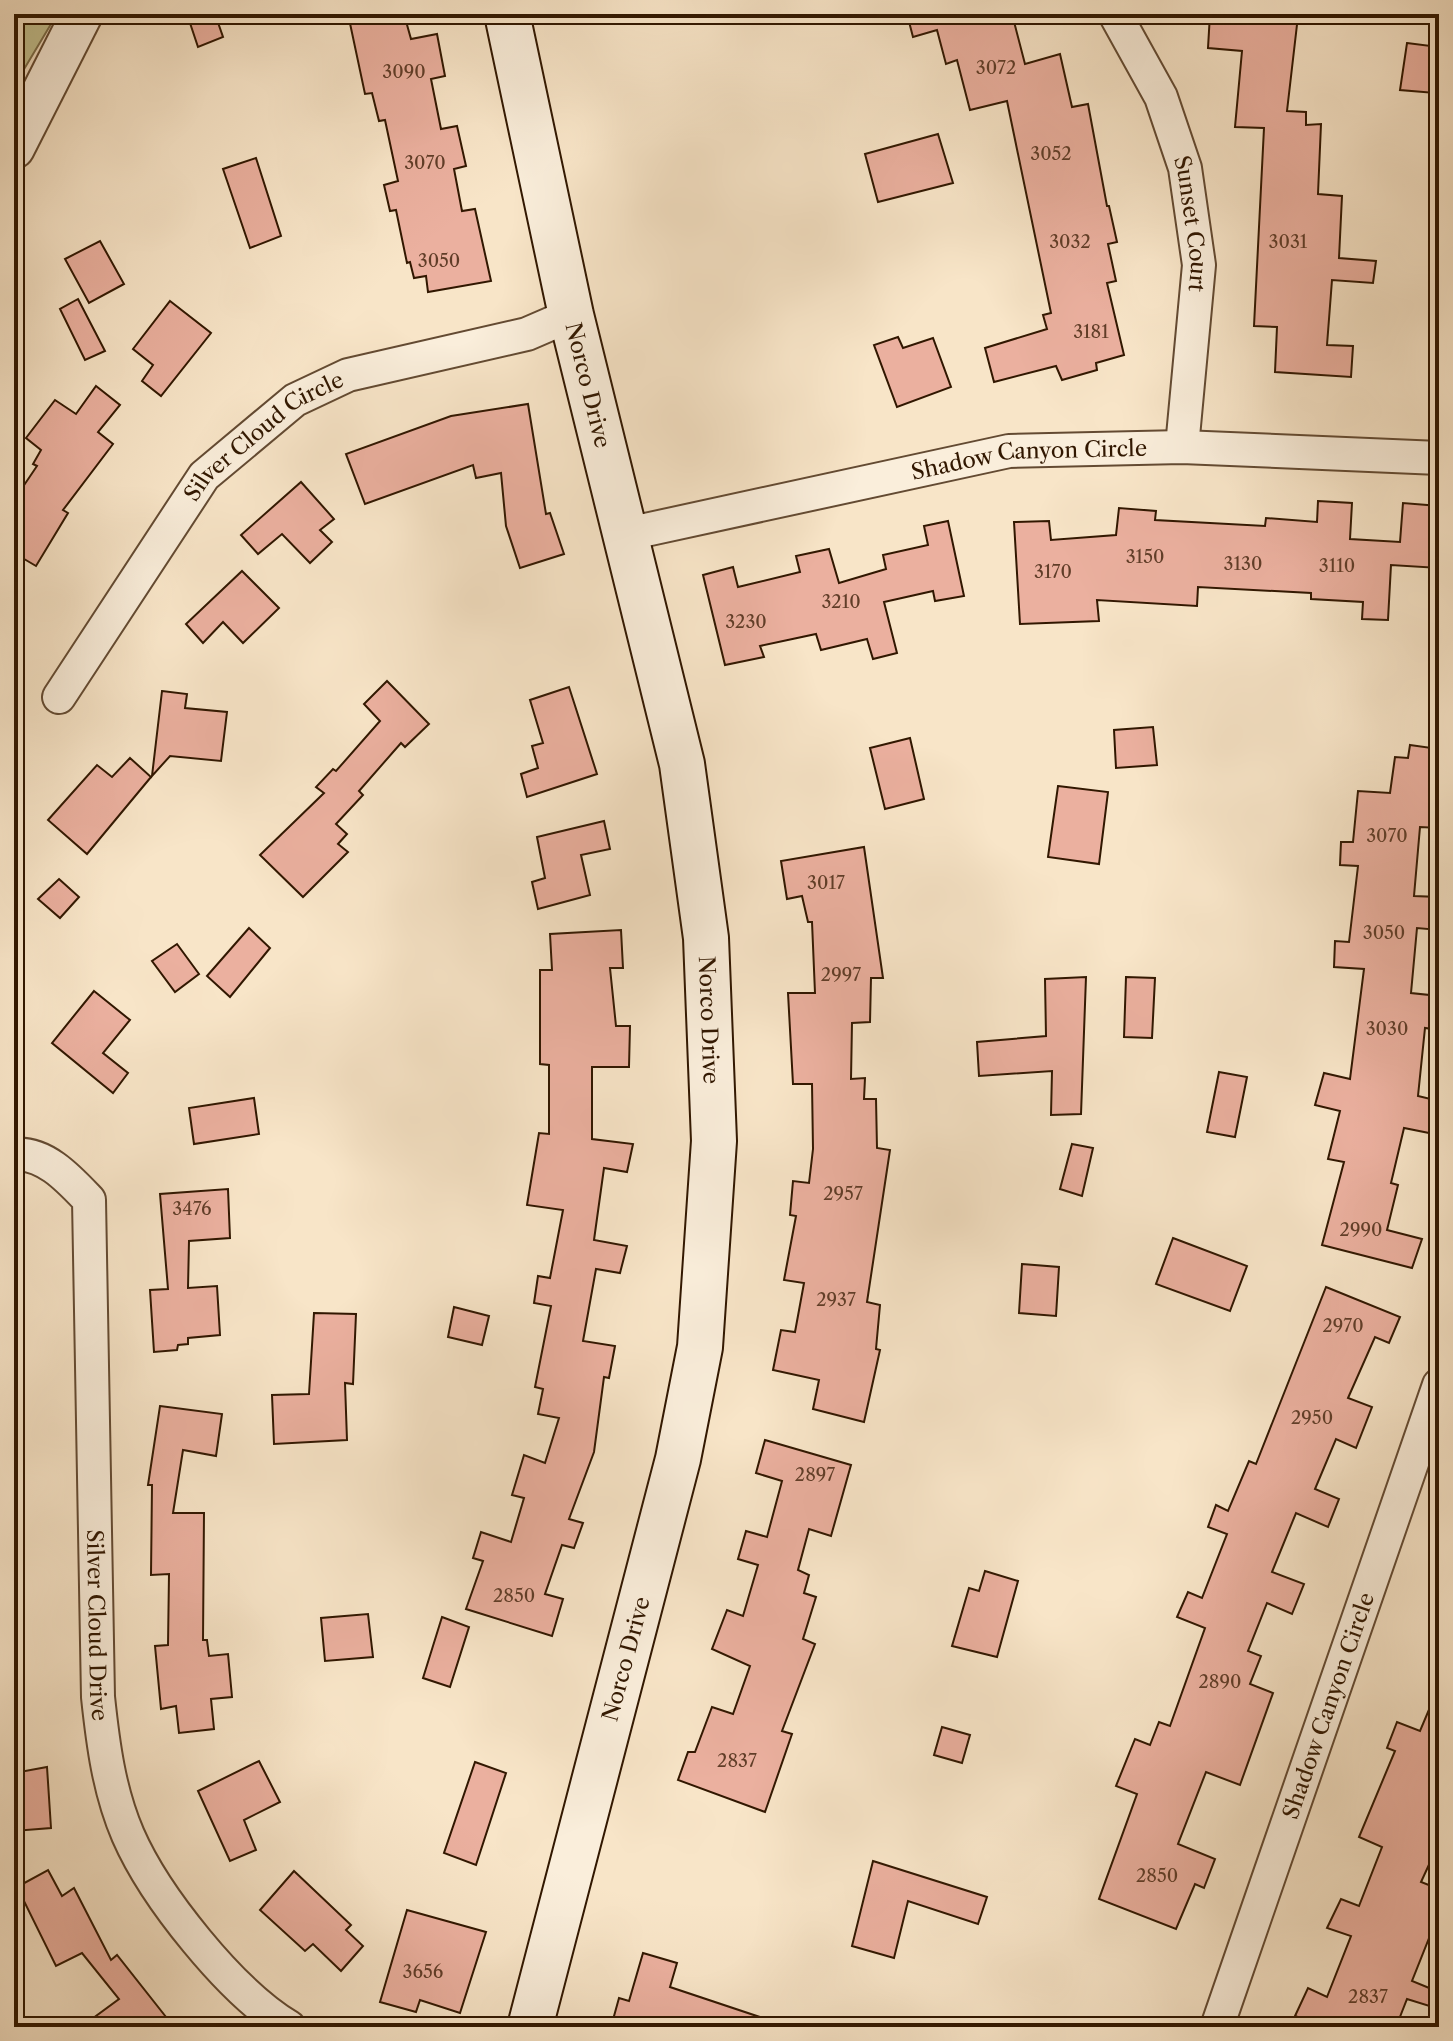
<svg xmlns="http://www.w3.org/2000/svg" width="1453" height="2041" viewBox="0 0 1453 2041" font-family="'Libre Caslon Text',serif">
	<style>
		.green { fill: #c4c291; stroke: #7a6c48; stroke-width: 2 }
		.building { fill: #ebb09f; stroke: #311700; stroke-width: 2 }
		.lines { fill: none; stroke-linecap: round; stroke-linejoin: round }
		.minor-casing { stroke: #634a32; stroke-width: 36 }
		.tertiary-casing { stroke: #634a32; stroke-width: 44 }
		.secondary-casing { stroke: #311700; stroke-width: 48 }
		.minor { stroke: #faeedb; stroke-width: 32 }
		.tertiary { stroke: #faeedb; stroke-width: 40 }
		.secondary { stroke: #faeedb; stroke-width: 44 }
		.labels { text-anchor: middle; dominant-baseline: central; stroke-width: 6; stroke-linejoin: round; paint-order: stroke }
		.number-label { font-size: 18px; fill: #603d28 }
		.street-label { font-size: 22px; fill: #311700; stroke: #faeedb }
	</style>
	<rect width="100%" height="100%" fill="#f8e5c8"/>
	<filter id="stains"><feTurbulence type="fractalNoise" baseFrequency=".0025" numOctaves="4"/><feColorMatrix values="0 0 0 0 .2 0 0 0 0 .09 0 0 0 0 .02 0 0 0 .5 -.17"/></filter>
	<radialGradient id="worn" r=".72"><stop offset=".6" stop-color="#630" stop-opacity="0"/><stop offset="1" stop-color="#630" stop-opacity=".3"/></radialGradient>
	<path class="green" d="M 14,14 L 57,14 L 14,86 Z"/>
	<g class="building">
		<path d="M 187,14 L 215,14 L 223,37 L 198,47 Z"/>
		<path d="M 348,14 L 404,14 L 411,39 L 437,34 L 445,76 L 431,79 L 441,129 L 457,126 L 466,166 L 454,169 L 462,211 L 475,209 L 491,281 L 428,292 L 426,276 L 414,278 L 410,262 L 407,263 L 396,210 L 390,211 L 384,185 L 398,181 L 385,120 L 379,121 L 372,93 L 365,94 Z"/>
		<path d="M 907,14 L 1012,14 L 1025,64 L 1060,54 L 1072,107 L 1088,104 L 1107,206 L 1109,206 L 1117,242 L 1108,244 L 1116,281 L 1107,283 L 1124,355 L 1096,363 L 1097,370 L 1062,380 L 1056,366 L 994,382 L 985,348 L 1047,329 L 1043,315 L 1051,313 L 1007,101 L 970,110 L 957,60 L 946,64 L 937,30 L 913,37 Z"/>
		<path d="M 1210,14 L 1298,16 L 1287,111 L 1306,112 L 1306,125 L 1321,124 L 1318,194 L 1342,196 L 1339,258 L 1376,261 L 1373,283 L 1332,280 L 1327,345 L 1353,346 L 1351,377 L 1275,372 L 1277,327 L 1254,326 L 1264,128 L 1235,127 L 1242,51 L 1208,48 Z"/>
		<path d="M 1407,43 L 1439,47 L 1435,93 L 1400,90 Z"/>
		<path d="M 938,134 L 953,183 L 878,202 L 865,154 Z"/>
		<path d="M 256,158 L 281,236 L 250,248 L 223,169 Z"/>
		<path d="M 100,241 L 124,284 L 89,303 L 65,259 Z"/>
		<path d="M 78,299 L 105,351 L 85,360 L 60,309 Z"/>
		<path d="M 170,301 L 211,333 L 161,396 L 142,381 L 153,365 L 133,349 Z"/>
		<path d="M 898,337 L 903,348 L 933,338 L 951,387 L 897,407 L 874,345 Z"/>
		<path d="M 96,386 L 120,405 L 98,432 L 113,444 L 63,510 L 68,513 L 36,566 L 14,553 L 14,500 L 37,466 L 33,464 L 41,450 L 26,438 L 55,400 L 76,414 Z"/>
		<path d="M 528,404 L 546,514 L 550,513 L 564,554 L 520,568 L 506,526 L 501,473 L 476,478 L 473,465 L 365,504 L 346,454 L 451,416 Z"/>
		<path d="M 301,482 L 334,519 L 320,530 L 332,542 L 310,563 L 282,534 L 258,554 L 241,535 Z"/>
		<path d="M 1318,501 L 1352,503 L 1350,539 L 1400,542 L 1403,503 L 1439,506 L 1439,568 L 1391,565 L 1388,620 L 1362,619 L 1363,602 L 1311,599 L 1311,593 L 1198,587 L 1197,606 L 1097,600 L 1099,621 L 1020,624 L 1014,522 L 1049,521 L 1051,540 L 1116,535 L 1119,508 L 1156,511 L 1155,520 L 1265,526 L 1266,518 L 1317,522 Z"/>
		<path d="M 948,521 L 964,596 L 935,601 L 933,591 L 884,602 L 897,653 L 873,659 L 867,639 L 821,650 L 816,634 L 760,646 L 764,657 L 725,665 L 703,575 L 733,567 L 738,587 L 800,572 L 796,556 L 829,549 L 839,583 L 886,569 L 883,555 L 928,545 L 924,526 Z"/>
		<path d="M 242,571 L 279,608 L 243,643 L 223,622 L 203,643 L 186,624 Z"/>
		<path d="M 387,681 L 429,724 L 405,747 L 401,743 L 359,791 L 363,795 L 336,824 L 347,834 L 338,844 L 348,852 L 303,897 L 260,855 L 324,793 L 316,787 L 333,769 L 336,771 L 380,721 L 364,704 Z"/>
		<path d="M 569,687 L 597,774 L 527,797 L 521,774 L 538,768 L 532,746 L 543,743 L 530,700 Z"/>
		<path d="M 162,691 L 187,694 L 185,708 L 227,712 L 221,761 L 170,756 L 152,776 Z"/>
		<path d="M 1153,727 L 1157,765 L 1116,768 L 1114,730 Z"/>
		<path d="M 910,738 L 924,799 L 885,809 L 870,748 Z"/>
		<path d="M 1410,745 L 1439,749 L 1439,828 L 1420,827 L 1414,896 L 1439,897 L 1439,930 L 1417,928 L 1411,993 L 1439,996 L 1439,1030 L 1425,1028 L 1418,1096 L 1439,1101 L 1439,1135 L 1404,1128 L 1391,1183 L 1398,1185 L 1387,1230 L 1422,1239 L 1412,1268 L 1322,1245 L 1344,1162 L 1328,1159 L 1340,1111 L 1315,1105 L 1324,1073 L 1350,1079 L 1364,969 L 1334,967 L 1335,941 L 1349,942 L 1358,866 L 1340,865 L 1341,842 L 1353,842 L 1358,791 L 1390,793 L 1395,757 L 1408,758 Z"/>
		<path d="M 130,758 L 151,777 L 87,854 L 48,820 L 97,765 L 112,777 Z"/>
		<path d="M 1058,786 L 1108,792 L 1099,864 L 1048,857 Z"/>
		<path d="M 604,821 L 610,849 L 581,855 L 590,895 L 538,909 L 532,882 L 545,878 L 537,837 Z"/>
		<path d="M 864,847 L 883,978 L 871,978 L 870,1022 L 852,1023 L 851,1079 L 865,1078 L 864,1099 L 876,1099 L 877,1148 L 890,1150 L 867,1302 L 880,1305 L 876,1349 L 880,1350 L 864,1422 L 813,1409 L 819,1380 L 773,1370 L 781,1330 L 795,1332 L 804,1283 L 784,1280 L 796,1216 L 790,1215 L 793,1181 L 809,1183 L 813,1149 L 812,1084 L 793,1084 L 788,993 L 815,993 L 812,922 L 808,922 L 802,896 L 787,899 L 781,861 Z"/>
		<path d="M 59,879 L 79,897 L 60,918 L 38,899 Z"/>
		<path d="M 249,928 L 270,948 L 230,997 L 207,976 Z"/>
		<path d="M 621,930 L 623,968 L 610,968 L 616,1026 L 630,1026 L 629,1067 L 592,1067 L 592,1139 L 633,1144 L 627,1172 L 604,1168 L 594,1240 L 627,1246 L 620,1273 L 596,1269 L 583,1341 L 615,1346 L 609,1378 L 604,1377 L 594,1452 L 569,1519 L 583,1523 L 574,1548 L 562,1545 L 545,1594 L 563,1599 L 552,1636 L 466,1609 L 483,1561 L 473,1558 L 481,1532 L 511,1542 L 524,1498 L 512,1495 L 524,1455 L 545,1463 L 559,1418 L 538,1414 L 543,1389 L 535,1387 L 551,1306 L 534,1303 L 538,1276 L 550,1278 L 563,1210 L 527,1205 L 539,1133 L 549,1134 L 549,1065 L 540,1064 L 540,970 L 552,970 L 550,934 Z"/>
		<path d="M 177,944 L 199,974 L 175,992 L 152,961 Z"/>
		<path d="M 1086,977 L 1081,1114 L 1051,1115 L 1052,1071 L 979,1076 L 977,1042 L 1046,1036 L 1045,979 Z"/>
		<path d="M 1126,977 L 1155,978 L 1152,1038 L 1124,1037 Z"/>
		<path d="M 94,991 L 130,1020 L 103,1053 L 128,1073 L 113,1093 L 52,1043 Z"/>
		<path d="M 1219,1072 L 1247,1077 L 1235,1137 L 1207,1132 Z"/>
		<path d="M 254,1098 L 259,1134 L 194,1144 L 189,1108 Z"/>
		<path d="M 1072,1144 L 1093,1148 L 1082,1196 L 1060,1189 Z"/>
		<path d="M 228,1189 L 230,1238 L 189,1241 L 188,1288 L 217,1286 L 220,1335 L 188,1338 L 188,1344 L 178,1345 L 177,1350 L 154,1352 L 150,1290 L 168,1289 L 160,1194 Z"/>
		<path d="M 1173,1238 L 1247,1266 L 1230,1311 L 1156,1284 Z"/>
		<path d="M 1022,1264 L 1059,1267 L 1056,1316 L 1019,1313 Z"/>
		<path d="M 1326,1287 L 1400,1317 L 1389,1343 L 1375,1337 L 1348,1398 L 1372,1407 L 1356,1448 L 1336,1439 L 1315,1489 L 1339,1499 L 1328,1527 L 1296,1513 L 1272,1572 L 1304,1584 L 1292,1614 L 1267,1603 L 1248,1651 L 1261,1656 L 1250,1684 L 1273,1693 L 1240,1785 L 1206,1772 L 1178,1844 L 1215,1859 L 1204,1888 L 1195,1884 L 1176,1929 L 1099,1899 L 1137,1794 L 1116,1786 L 1135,1739 L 1150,1745 L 1159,1722 L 1170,1726 L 1205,1628 L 1177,1617 L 1188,1592 L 1202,1598 L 1227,1534 L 1208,1527 L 1216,1505 L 1228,1511 L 1249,1461 L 1256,1464 Z"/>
		<path d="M 454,1307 L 489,1316 L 482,1345 L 448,1337 Z"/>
		<path d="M 314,1313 L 356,1314 L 353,1384 L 345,1383 L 347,1440 L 274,1444 L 272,1395 L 309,1394 Z"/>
		<path d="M 160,1406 L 222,1414 L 216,1456 L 183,1450 L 173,1513 L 204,1513 L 203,1640 L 207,1640 L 209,1656 L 228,1654 L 232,1697 L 211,1699 L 214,1729 L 179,1733 L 176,1706 L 161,1709 L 155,1646 L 168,1645 L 169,1574 L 151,1575 L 152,1485 L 148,1485 Z"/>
		<path d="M 765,1440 L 851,1465 L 831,1536 L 809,1529 L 798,1570 L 809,1575 L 804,1593 L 816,1597 L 803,1639 L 815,1644 L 782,1731 L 792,1734 L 765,1812 L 678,1780 L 688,1752 L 695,1752 L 712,1707 L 733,1714 L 750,1666 L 712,1649 L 727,1610 L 743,1616 L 758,1565 L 738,1559 L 746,1531 L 767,1537 L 782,1481 L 756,1473 Z"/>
		<path d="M 985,1571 L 1018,1581 L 997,1657 L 952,1646 L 969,1588 L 979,1591 Z"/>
		<path d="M 368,1614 L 373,1657 L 325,1661 L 321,1618 Z"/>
		<path d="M 442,1617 L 469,1627 L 450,1687 L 423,1678 Z"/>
		<path d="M 1439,1686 L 1439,1843 L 1421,1882 L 1439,1889 L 1439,1913 L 1412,1981 L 1439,1992 L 1439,2009 L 1407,1999 L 1396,2027 L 1324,2027 L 1295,2016 L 1308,1988 L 1327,1997 L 1351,1936 L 1327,1928 L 1341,1899 L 1359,1906 L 1382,1847 L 1359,1837 L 1395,1751 L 1387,1748 L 1397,1722 L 1420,1731 Z"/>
		<path d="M 942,1727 L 970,1735 L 962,1763 L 934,1755 Z"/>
		<path d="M 259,1761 L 280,1802 L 244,1820 L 256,1850 L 230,1861 L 198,1791 Z"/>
		<path d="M 475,1762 L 506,1773 L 476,1865 L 444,1853 Z"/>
		<path d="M 47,1767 L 51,1828 L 14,1831 L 14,1773 Z"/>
		<path d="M 873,1861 L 987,1897 L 978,1924 L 908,1901 L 894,1958 L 852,1946 Z"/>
		<path d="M 48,1870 L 62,1896 L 74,1888 L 111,1960 L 117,1955 L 166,2017 L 152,2027 L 81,2027 L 119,1999 L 82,1953 L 56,1966 L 17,1887 Z"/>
		<path d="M 294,1871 L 351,1925 L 346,1930 L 363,1946 L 341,1971 L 313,1944 L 305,1951 L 260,1910 Z"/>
		<path d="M 407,1910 L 486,1932 L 460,2013 L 420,2000 L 416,2012 L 380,2002 Z"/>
		<path d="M 643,1953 L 677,1963 L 670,1987 L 778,2023 L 777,2027 L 611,2027 L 619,1998 L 629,2001 Z"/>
	</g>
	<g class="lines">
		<defs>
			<g id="minor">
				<path id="s1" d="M 1115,14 L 1161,97 L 1185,168 L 1199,265 L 1182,447"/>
				<path id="s2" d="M 627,534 L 1009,451 L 1182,447 L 1439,458"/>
				<path id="s3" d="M 59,697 L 204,476 L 295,400 L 348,375 L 527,334 L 571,315"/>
				<path id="s4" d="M 14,1155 C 44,1151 70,1180 89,1200 L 98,1697 C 103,1744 109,1791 128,1835 C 155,1897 231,1992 289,2027"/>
				<path id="s5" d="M 1217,2027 L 1439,1385"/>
			</g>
			<path id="tertiary" d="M 14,148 L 82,14"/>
			<g id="secondary">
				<path id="s6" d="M 507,14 L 571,315 L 682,764 L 706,938 L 714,1141 L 700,1347 L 678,1459 L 530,2027"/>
			</g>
		</defs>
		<use href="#minor" class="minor-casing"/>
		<use href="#tertiary" class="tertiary-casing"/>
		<use href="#secondary" class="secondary-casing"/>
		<use href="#minor" class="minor"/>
		<use href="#tertiary" class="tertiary"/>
		<use href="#secondary" class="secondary"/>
	</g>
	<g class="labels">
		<g class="number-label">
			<text x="996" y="68">3072</text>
			<text x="404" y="72">3090</text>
			<text x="1051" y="154">3052</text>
			<text x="425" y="163">3070</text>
			<text x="1070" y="242">3032</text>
			<text x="1288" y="242">3031</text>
			<text x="439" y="261">3050</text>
			<text x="1091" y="332">3181</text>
			<text x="1145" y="557">3150</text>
			<text x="1243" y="564">3130</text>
			<text x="1337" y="566">3110</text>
			<text x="1053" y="572">3170</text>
			<text x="841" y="602">3210</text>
			<text x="746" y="622">3230</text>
			<text x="1387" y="836">3070</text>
			<text x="826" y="883">3017</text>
			<text x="1384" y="933">3050</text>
			<text x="841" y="975">2997</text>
			<text x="1387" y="1029">3030</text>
			<text x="843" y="1194">2957</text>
			<text x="192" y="1209">3476</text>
			<text x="1361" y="1230">2990</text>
			<text x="836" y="1300">2937</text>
			<text x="1343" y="1326">2970</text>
			<text x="1312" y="1418">2950</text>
			<text x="815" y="1475">2897</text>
			<text x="514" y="1596">2850</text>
			<text x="1220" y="1682">2890</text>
			<text x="737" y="1761">2837</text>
			<text x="1157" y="1876">2850</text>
			<text x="423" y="1972">3656</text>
			<text x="1368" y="1997">2837</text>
		</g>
		<g class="street-label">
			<text stroke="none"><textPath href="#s1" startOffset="226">Sunset Court</textPath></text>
			<text stroke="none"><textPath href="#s6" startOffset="380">Norco Drive</textPath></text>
			<text stroke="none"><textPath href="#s3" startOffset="336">Silver Cloud Circle</textPath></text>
			<text stroke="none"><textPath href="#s2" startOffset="410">Shadow Canyon Circle</textPath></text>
			<text stroke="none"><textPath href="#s6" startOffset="1028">Norco Drive</textPath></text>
			<text stroke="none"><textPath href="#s4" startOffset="516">Silver Cloud Drive</textPath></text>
			<text transform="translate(626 1659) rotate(-75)">Norco Drive</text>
			<text stroke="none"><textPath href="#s5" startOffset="340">Shadow Canyon Circle</textPath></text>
		</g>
	</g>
	<rect width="1453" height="2041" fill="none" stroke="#f8e5c8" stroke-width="48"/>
	<rect x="16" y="16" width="1421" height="2009" fill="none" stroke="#311700" stroke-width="4"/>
	<rect x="24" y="24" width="1405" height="1993" fill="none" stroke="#311700" stroke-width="2"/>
	<rect width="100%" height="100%" filter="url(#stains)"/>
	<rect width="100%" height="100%" fill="url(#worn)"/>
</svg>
